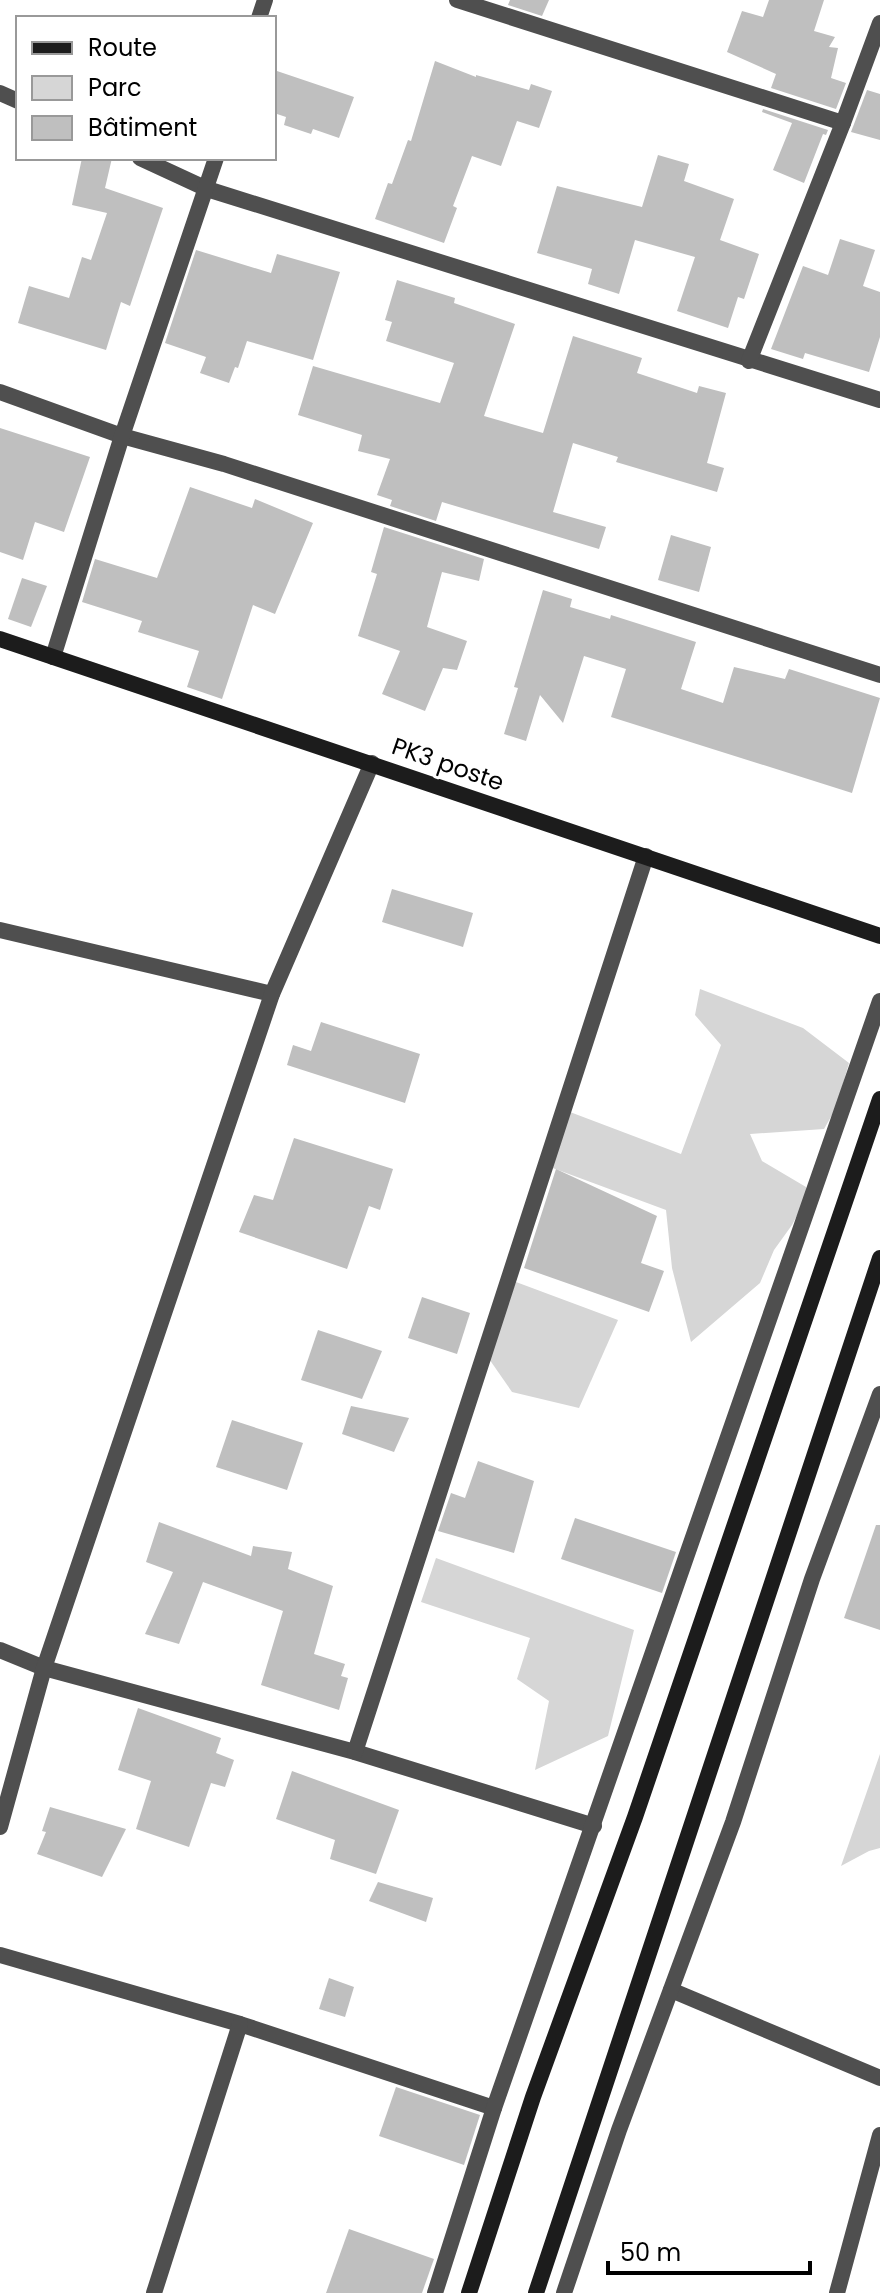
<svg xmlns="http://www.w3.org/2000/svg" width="880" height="2293" viewBox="0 0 880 2293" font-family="Poppins,sans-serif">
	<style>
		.green { fill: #d6d6d6 }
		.building { fill: #bfbfbf }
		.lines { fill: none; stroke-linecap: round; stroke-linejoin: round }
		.street { stroke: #4f4f4f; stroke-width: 16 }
		.secondary { stroke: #1c1c1c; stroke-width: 16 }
		.labels { text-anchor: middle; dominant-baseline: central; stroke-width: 6; stroke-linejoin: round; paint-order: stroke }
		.street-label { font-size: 24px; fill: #000; stroke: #fff }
	</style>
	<rect width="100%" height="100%" fill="#fff"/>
	<g class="green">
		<path d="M 700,989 L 803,1028 L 849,1063 L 836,1108 L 824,1129 L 750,1134 L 762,1161 L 806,1187 L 806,1198 L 792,1225 L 774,1250 L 760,1283 L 691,1342 L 672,1268 L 666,1210 L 550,1167 L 570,1112 L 681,1154 L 721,1045 L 695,1015 Z"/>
		<path d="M 516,1282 L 618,1320 L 579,1408 L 512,1392 L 487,1356 Z"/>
		<path d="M 436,1558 L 634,1630 L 608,1736 L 535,1770 L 549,1701 L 517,1679 L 530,1638 L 421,1602 Z"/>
		<path d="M 880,1754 L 880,1848 L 869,1851 L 841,1866 Z"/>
	</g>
	<g class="building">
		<path d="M 510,0 L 549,0 L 542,16 L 508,5 Z"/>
		<path d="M 769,0 L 824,0 L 814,31 L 835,37 L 829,47 L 838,48 L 831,78 L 846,83 L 836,109 L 771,88 L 776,74 L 727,52 L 742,11 L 763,17 Z"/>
		<path d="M 435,61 L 476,77 L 476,75 L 529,90 L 531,84 L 552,91 L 539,128 L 517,121 L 501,166 L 472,156 L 453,206 L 457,208 L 444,243 L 375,219 L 388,183 L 392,184 L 408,140 L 411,141 Z"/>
		<path d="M 274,70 L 354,97 L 339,138 L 313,129 L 311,134 L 284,125 L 286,117 L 274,113 Z"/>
		<path d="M 867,90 L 880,94 L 880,140 L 851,132 Z"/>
		<path d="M 763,109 L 828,130 L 826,135 L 823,134 L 804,183 L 773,170 L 792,123 L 762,112 Z"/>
		<path d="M 658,155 L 689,164 L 684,181 L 734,199 L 720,240 L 759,254 L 744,299 L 738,297 L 728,328 L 677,311 L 695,257 L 635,240 L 619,294 L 588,284 L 592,269 L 537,253 L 557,186 L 642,207 Z"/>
		<path d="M 82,158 L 112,158 L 105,188 L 163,208 L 130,306 L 121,302 L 106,350 L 18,323 L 29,286 L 69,298 L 82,257 L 91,260 L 107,213 L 72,205 Z"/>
		<path d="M 840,239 L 875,250 L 863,286 L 880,292 L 880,337 L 869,372 L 805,353 L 803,359 L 771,349 L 803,266 L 828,275 Z"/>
		<path d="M 196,250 L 271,273 L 277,254 L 340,272 L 313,360 L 247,341 L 238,368 L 235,367 L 229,383 L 200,373 L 206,357 L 165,343 Z"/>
		<path d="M 397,280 L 455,298 L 454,303 L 515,324 L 484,416 L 543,433 L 573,336 L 642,358 L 637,373 L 697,393 L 699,386 L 726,393 L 707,463 L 724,468 L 717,492 L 616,462 L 618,457 L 573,443 L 553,512 L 606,527 L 599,549 L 442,502 L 436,521 L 390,506 L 392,500 L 377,495 L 390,459 L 358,451 L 362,435 L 298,415 L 313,366 L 440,403 L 454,363 L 386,341 L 392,322 L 385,320 Z"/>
		<path d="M 0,428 L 90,457 L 64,532 L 35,522 L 23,560 L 0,552 Z"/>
		<path d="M 190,487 L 252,508 L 255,499 L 313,523 L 275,614 L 253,605 L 222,699 L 187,687 L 199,651 L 138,632 L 142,621 L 82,602 L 95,559 L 157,578 Z"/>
		<path d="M 384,527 L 484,559 L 479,581 L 442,572 L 427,627 L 467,641 L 457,670 L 443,668 L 425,711 L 382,694 L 400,651 L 358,636 L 377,574 L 371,572 Z"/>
		<path d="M 671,535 L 711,547 L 699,592 L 658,580 Z"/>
		<path d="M 22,578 L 47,586 L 31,627 L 8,619 Z"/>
		<path d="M 543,590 L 572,599 L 570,607 L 610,619 L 611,615 L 696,642 L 681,689 L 723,703 L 734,667 L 785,679 L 789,669 L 880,698 L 852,793 L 611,717 L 626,669 L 584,656 L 563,723 L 540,695 L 526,741 L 504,734 L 518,688 L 514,687 Z"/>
		<path d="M 392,889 L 473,913 L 463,947 L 382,922 Z"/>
		<path d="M 321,1022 L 420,1054 L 405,1103 L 287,1065 L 293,1045 L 311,1051 Z"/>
		<path d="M 294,1138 L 393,1169 L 380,1210 L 369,1206 L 347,1269 L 239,1232 L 254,1195 L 273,1200 Z"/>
		<path d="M 556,1169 L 657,1216 L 641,1263 L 664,1271 L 649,1312 L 524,1268 Z"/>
		<path d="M 422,1297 L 470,1313 L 457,1354 L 408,1338 Z"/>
		<path d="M 318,1330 L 382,1351 L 362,1399 L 301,1380 Z"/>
		<path d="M 351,1406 L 409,1418 L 394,1452 L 342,1434 Z"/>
		<path d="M 232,1420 L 303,1443 L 287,1490 L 216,1467 Z"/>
		<path d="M 478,1461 L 534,1481 L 514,1553 L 438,1531 L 451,1493 L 465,1498 Z"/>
		<path d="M 575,1518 L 676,1552 L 662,1593 L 561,1559 Z"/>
		<path d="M 159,1522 L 251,1556 L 253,1546 L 292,1552 L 288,1569 L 333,1586 L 314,1654 L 345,1664 L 341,1676 L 348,1678 L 339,1710 L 261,1685 L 283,1611 L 203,1582 L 179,1644 L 145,1634 L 173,1572 L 146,1562 Z"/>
		<path d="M 876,1525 L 880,1525 L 880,1630 L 844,1618 Z"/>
		<path d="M 138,1708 L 221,1738 L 216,1753 L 234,1760 L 225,1787 L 211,1783 L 189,1847 L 136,1829 L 151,1781 L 118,1770 Z"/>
		<path d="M 292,1771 L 399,1810 L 376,1874 L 330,1859 L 335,1840 L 276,1819 Z"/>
		<path d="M 50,1807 L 126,1829 L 102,1877 L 37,1854 L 46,1832 L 42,1831 Z"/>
		<path d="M 378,1882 L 433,1898 L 426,1922 L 369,1901 Z"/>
		<path d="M 329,1978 L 354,1987 L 345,2017 L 319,2009 Z"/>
		<path d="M 396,2087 L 480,2115 L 464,2165 L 379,2136 Z"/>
		<path d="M 349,2229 L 434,2259 L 422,2293 L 326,2293 Z"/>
	</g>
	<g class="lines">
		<g class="street">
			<path d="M 457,0 L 843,123"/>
			<path d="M 259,18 L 265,0"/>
			<path d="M 0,93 L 18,101"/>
			<path d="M 140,158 L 207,189 L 880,400"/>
			<path d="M 749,361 L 843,123 L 880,23"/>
			<path d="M 0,392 L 122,436 L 224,464 L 880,675"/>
			<path d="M 53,657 L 122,436 L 216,158"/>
			<path d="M 0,930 L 272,994"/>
			<path d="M 0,1650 L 44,1668 L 355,1752 L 594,1826"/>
			<path d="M 355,1752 L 646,856"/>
			<path d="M 0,1827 L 44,1668 L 272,994 L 372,763"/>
			<path d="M 0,1955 L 240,2024 L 494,2108"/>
			<path d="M 671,1990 L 880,2078"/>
			<path d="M 154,2293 L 240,2024"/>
			<path d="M 435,2293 L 494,2108 L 880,1001"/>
			<path d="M 564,2293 L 619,2130 L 733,1822 L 812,1579 L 880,1394"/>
			<path d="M 837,2293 L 880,2135"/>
		</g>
		<g class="secondary">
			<path d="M 0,639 L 880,936"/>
			<path d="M 469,2293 L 533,2097 L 635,1817 L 880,1099"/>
			<path d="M 536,2293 L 880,1258"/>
		</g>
	</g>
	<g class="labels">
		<g class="street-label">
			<text transform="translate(448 764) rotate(19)">PK3 poste</text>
		</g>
	</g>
	<rect x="16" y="16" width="260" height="144" fill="#ffffff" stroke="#999999" stroke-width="2"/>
	<rect x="32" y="42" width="40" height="12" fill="#1c1c1c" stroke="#999999" stroke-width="2"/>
	<text x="88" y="56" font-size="24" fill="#000000">Route</text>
	<rect x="32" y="76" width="40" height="24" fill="#d6d6d6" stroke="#999999" stroke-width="2"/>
	<text x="88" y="96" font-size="24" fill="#000000">Parc</text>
	<rect x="32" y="116" width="40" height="24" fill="#bfbfbf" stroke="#999999" stroke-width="2"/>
	<text x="88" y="136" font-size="24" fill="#000000">Bâtiment</text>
	<path d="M608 2261v12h202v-12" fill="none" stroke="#000000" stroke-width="4"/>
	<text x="620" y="2261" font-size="24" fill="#000000" stroke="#ffffff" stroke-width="6" paint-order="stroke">50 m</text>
</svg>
